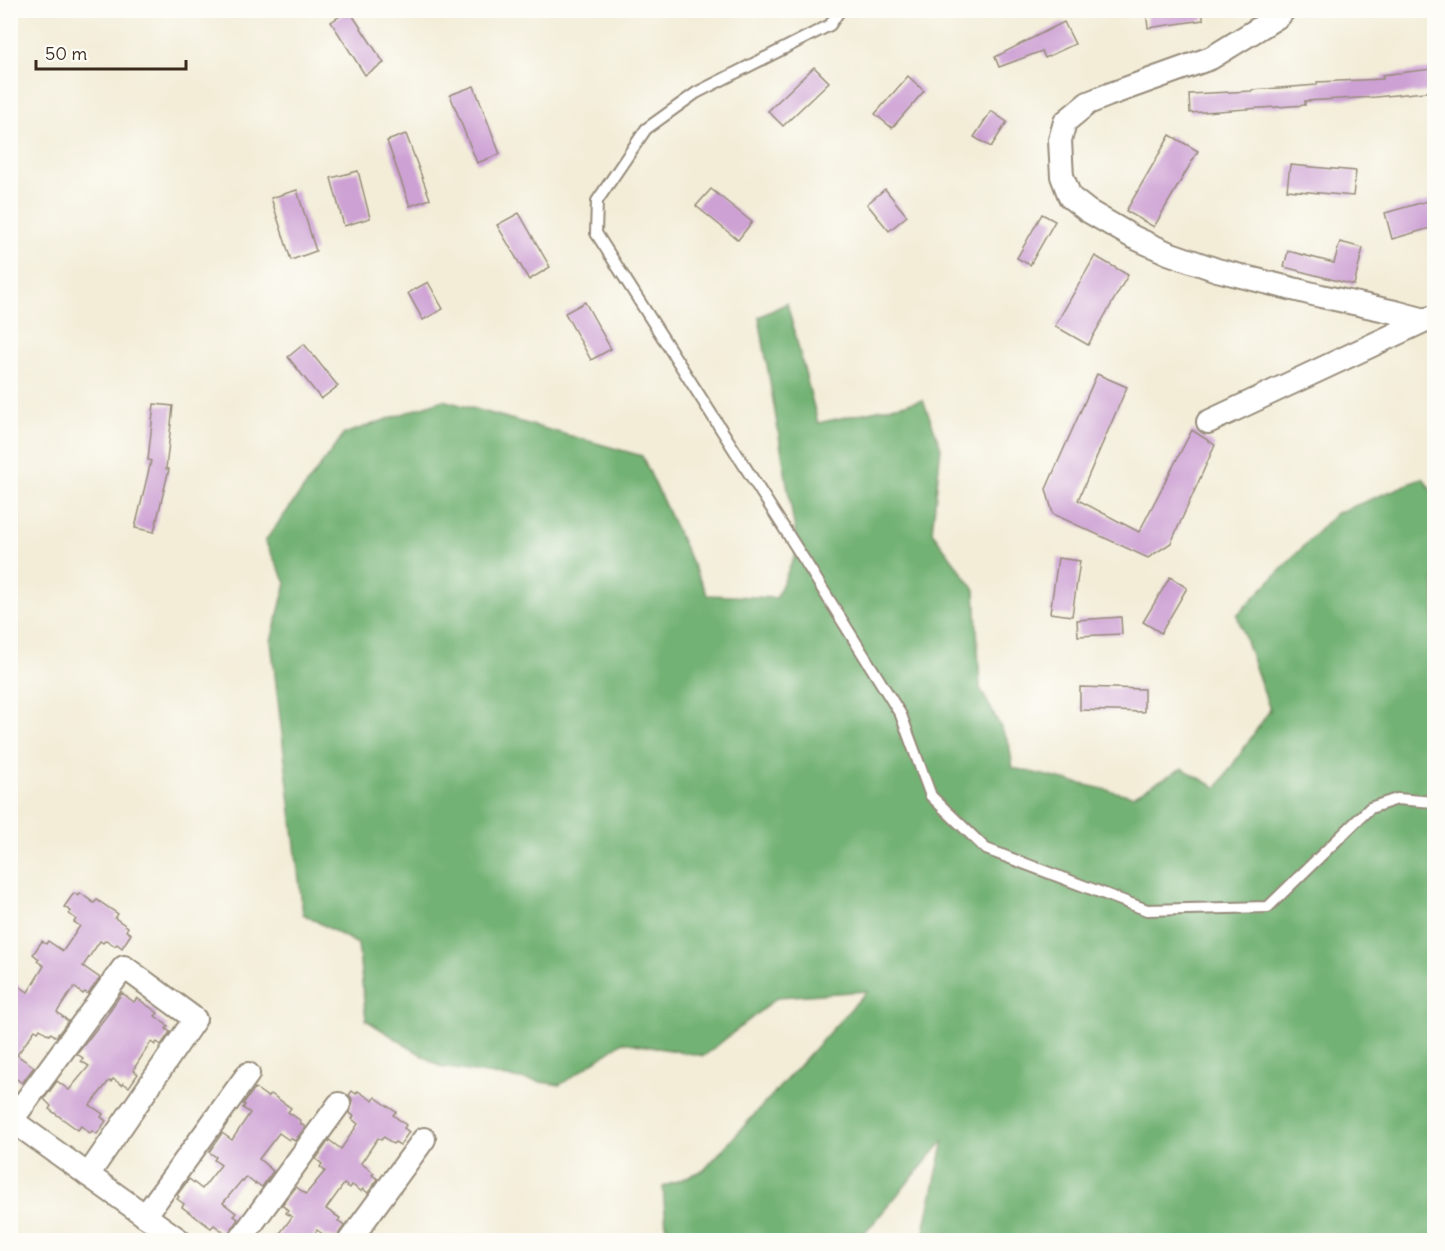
<svg xmlns="http://www.w3.org/2000/svg" width="1445" height="1251" viewBox="0 0 1445 1251" font-family="Delius,sans-serif">
	<style>
		.forest { fill: #73b274; stroke: #576e49; stroke-width: 1.5 }
		.building { fill: #cda1d4 }
		.lines { fill: none; stroke-linecap: round; stroke-linejoin: round }
		.lane-casing { stroke: #978c7b; stroke-width: 14 }
		.street-casing { stroke: #978c7b; stroke-width: 26 }
		.lane { stroke: #fff; stroke-width: 10 }
		.street { stroke: #fff; stroke-width: 22 }
	</style>
	<rect width="100%" height="100%" fill="#fdfcf7"/>
	<filter id="ink" filterUnits="userSpaceOnUse"><feTurbulence type="fractalNoise" baseFrequency=".0167" numOctaves="2"/><feDisplacementMap in="SourceGraphic" scale="12" xChannelSelector="R" yChannelSelector="G"/><feConvolveMatrix kernelMatrix="1 2 1 2 8 2 1 2 1" color-interpolation-filters="sRGB"/></filter>
	<filter id="wash" filterUnits="userSpaceOnUse"><feTurbulence type="fractalNoise" baseFrequency=".008" numOctaves="4" result="noise"/><feDisplacementMap in="SourceGraphic" scale="24" xChannelSelector="R" yChannelSelector="G"/><feGaussianBlur stdDeviation="1.35" result="paint"/><feColorMatrix in="noise" values="0 0 0 0 0 0 0 0 0 0 0 0 0 0 0 0 0 1.4 0 .05"/><feComposite in="paint" operator="in"/></filter>
	<g filter="url(#wash)">
		<rect width="100%" height="100%" fill="#f3edd8"/>
		<path class="forest" d="M 787,303 L 818,423 L 923,400 L 941,447 L 932,532 L 975,590 L 980,688 L 1009,743 L 1013,768 L 1133,796 L 1182,768 L 1217,788 L 1270,710 L 1237,615 L 1335,514 L 1423,478 L 1434,495 L 1434,1240 L 922,1240 L 944,1140 L 859,1240 L 667,1240 L 663,1187 L 704,1170 L 867,991 L 778,997 L 704,1056 L 623,1042 L 560,1085 L 441,1067 L 366,1020 L 358,944 L 303,914 L 271,641 L 286,583 L 265,541 L 344,434 L 443,400 L 642,456 L 707,595 L 776,598 L 798,549 L 759,317 Z"/>
		<g id="blocks">
			<g class="building">
				<path d="M 349,10 L 384,63 L 365,75 L 331,22 Z"/>
				<path d="M 1146,10 L 1203,10 L 1203,20 L 1148,28 Z"/>
				<path d="M 1064,22 L 1075,44 L 1045,58 L 1042,51 L 999,67 L 995,57 Z"/>
				<path d="M 814,67 L 829,82 L 783,126 L 768,111 Z"/>
				<path d="M 1432,69 L 1434,91 L 1376,97 L 1305,101 L 1305,105 L 1190,113 L 1189,94 L 1252,91 L 1252,90 L 1317,85 L 1317,82 L 1383,79 L 1382,75 Z"/>
				<path d="M 908,76 L 924,91 L 892,128 L 875,114 Z"/>
				<path d="M 474,86 L 500,154 L 477,163 L 450,95 Z"/>
				<path d="M 991,111 L 1007,122 L 991,147 L 974,137 Z"/>
				<path d="M 406,134 L 430,199 L 410,206 L 387,141 Z"/>
				<path d="M 1170,135 L 1198,151 L 1154,227 L 1126,211 Z"/>
				<path d="M 1290,165 L 1356,171 L 1353,196 L 1287,190 Z"/>
				<path d="M 358,171 L 370,218 L 344,226 L 331,178 Z"/>
				<path d="M 711,189 L 752,222 L 738,240 L 696,206 Z"/>
				<path d="M 885,189 L 907,216 L 889,231 L 867,204 Z"/>
				<path d="M 297,190 L 316,251 L 291,260 L 271,198 Z"/>
				<path d="M 1431,200 L 1434,212 L 1434,227 L 1392,239 L 1385,213 Z"/>
				<path d="M 519,213 L 550,267 L 529,280 L 497,225 Z"/>
				<path d="M 1042,214 L 1055,221 L 1030,265 L 1017,258 Z"/>
				<path d="M 1340,242 L 1363,248 L 1354,285 L 1284,267 L 1288,251 L 1334,263 Z"/>
				<path d="M 1095,256 L 1128,275 L 1088,345 L 1055,326 Z"/>
				<path d="M 428,282 L 443,309 L 423,320 L 408,293 Z"/>
				<path d="M 585,302 L 611,349 L 591,360 L 565,313 Z"/>
				<path d="M 304,344 L 338,386 L 321,399 L 288,357 Z"/>
				<path d="M 1097,374 L 1127,387 L 1078,500 L 1139,532 L 1192,430 L 1215,445 L 1171,543 L 1148,558 L 1053,514 L 1046,489 Z"/>
				<path d="M 154,404 L 173,406 L 166,469 L 169,469 L 154,532 L 135,528 L 151,461 L 148,460 Z"/>
				<path d="M 1058,558 L 1080,561 L 1072,616 L 1050,613 Z"/>
				<path d="M 1170,577 L 1187,588 L 1161,633 L 1143,622 Z"/>
				<path d="M 1121,617 L 1122,634 L 1078,636 L 1077,620 Z"/>
				<path d="M 1080,687 L 1144,689 L 1144,712 L 1080,710 Z"/>
				<path d="M 74,893 L 78,896 L 80,893 L 94,903 L 97,900 L 118,914 L 115,918 L 128,927 L 126,931 L 131,934 L 122,948 L 117,944 L 115,946 L 106,940 L 103,943 L 100,941 L 83,966 L 100,978 L 88,994 L 85,992 L 83,994 L 74,987 L 57,1012 L 68,1021 L 56,1037 L 51,1033 L 49,1035 L 40,1029 L 38,1032 L 35,1030 L 17,1055 L 34,1067 L 22,1083 L 10,1074 L 10,980 L 28,992 L 44,966 L 37,961 L 39,959 L 33,954 L 42,941 L 46,944 L 48,941 L 63,951 L 80,926 L 74,922 L 76,919 L 69,914 L 71,911 L 64,907 Z"/>
				<path d="M 122,993 L 134,1002 L 137,998 L 158,1013 L 155,1016 L 168,1026 L 166,1029 L 170,1032 L 161,1045 L 157,1042 L 155,1045 L 151,1042 L 133,1070 L 138,1074 L 129,1087 L 123,1083 L 122,1085 L 113,1079 L 111,1082 L 109,1081 L 90,1105 L 103,1114 L 101,1117 L 106,1121 L 97,1134 L 92,1131 L 90,1133 L 81,1126 L 78,1130 L 49,1109 L 51,1106 L 44,1099 L 57,1081 L 69,1090 L 89,1066 L 81,1061 L 83,1058 L 77,1054 L 111,1010 L 110,1010 Z"/>
				<path d="M 255,1088 L 268,1097 L 271,1094 L 291,1108 L 288,1112 L 301,1121 L 300,1123 L 305,1127 L 295,1141 L 290,1138 L 289,1140 L 279,1133 L 259,1159 L 273,1171 L 262,1187 L 256,1183 L 255,1184 L 246,1177 L 243,1181 L 242,1180 L 223,1203 L 236,1213 L 234,1216 L 238,1219 L 228,1235 L 214,1225 L 211,1228 L 182,1207 L 184,1204 L 177,1199 L 179,1197 L 177,1195 L 189,1179 L 202,1189 L 221,1165 L 214,1160 L 216,1157 L 209,1152 L 222,1133 L 232,1140 L 250,1113 L 243,1108 L 245,1105 L 243,1104 Z"/>
				<path d="M 352,1091 L 356,1094 L 358,1091 L 373,1101 L 375,1097 L 396,1112 L 393,1115 L 406,1125 L 404,1128 L 409,1132 L 400,1145 L 395,1142 L 393,1144 L 384,1137 L 381,1140 L 378,1138 L 361,1163 L 374,1173 L 372,1175 L 378,1179 L 368,1193 L 363,1189 L 361,1191 L 352,1185 L 350,1188 L 344,1184 L 326,1209 L 340,1218 L 338,1221 L 344,1226 L 339,1233 L 337,1240 L 328,1235 L 327,1237 L 317,1230 L 311,1240 L 275,1240 L 292,1217 L 286,1213 L 288,1210 L 282,1205 L 296,1187 L 306,1194 L 325,1171 L 320,1167 L 322,1164 L 316,1159 L 329,1140 L 341,1149 L 358,1124 L 352,1119 L 354,1116 L 349,1113 L 352,1105 L 352,1099 L 349,1095 Z"/>
			</g>
		</g>
	</g>
	<g filter="url(#ink)">
		<use href="#blocks" fill-opacity="0" stroke="#978c7b" stroke-width="1.5"/>
		<g class="lines">
			<defs>
				<path id="lane" d="M 840,10 L 830,25 L 696,93 L 646,129 L 597,201 L 596,233 L 805,561 L 901,715 L 931,796 L 986,849 L 1147,910 L 1268,907 L 1370,808 L 1397,799 L 1434,802"/>
				<g id="street">
					<path d="M 1284,10 L 1279,16 L 1211,58 L 1108,95 L 1088,103 L 1065,122 L 1060,140 L 1061,159 L 1062,176 L 1070,197 L 1088,211 L 1133,237 L 1168,253 L 1217,270 L 1321,296 L 1395,312 L 1425,320"/>
					<path d="M 1208,422 L 1430,318"/>
					<path d="M 10,1119 L 179,1240"/>
					<path d="M 12,1120 L 124,967 L 195,1019 L 88,1175"/>
					<path d="M 145,1216 L 248,1074"/>
					<path d="M 240,1240 L 339,1104"/>
					<path d="M 350,1240 L 424,1139"/>
				</g>
			</defs>
			<use href="#lane" class="lane-casing"/>
			<use href="#street" class="street-casing"/>
			<use href="#lane" class="lane"/>
			<use href="#street" class="street"/>
		</g>
	</g>
	<rect width="1445" height="1251" fill="none" stroke="#fdfcf7" stroke-width="36"/>
	<path d="M36 60v9h150v-9" fill="none" stroke="#3b2a1e" stroke-width="3"/>
	<text x="45" y="60" font-size="18" fill="#3b2a1e" stroke="#fdfcf7" stroke-width="4.5" paint-order="stroke">50 m</text>
</svg>
